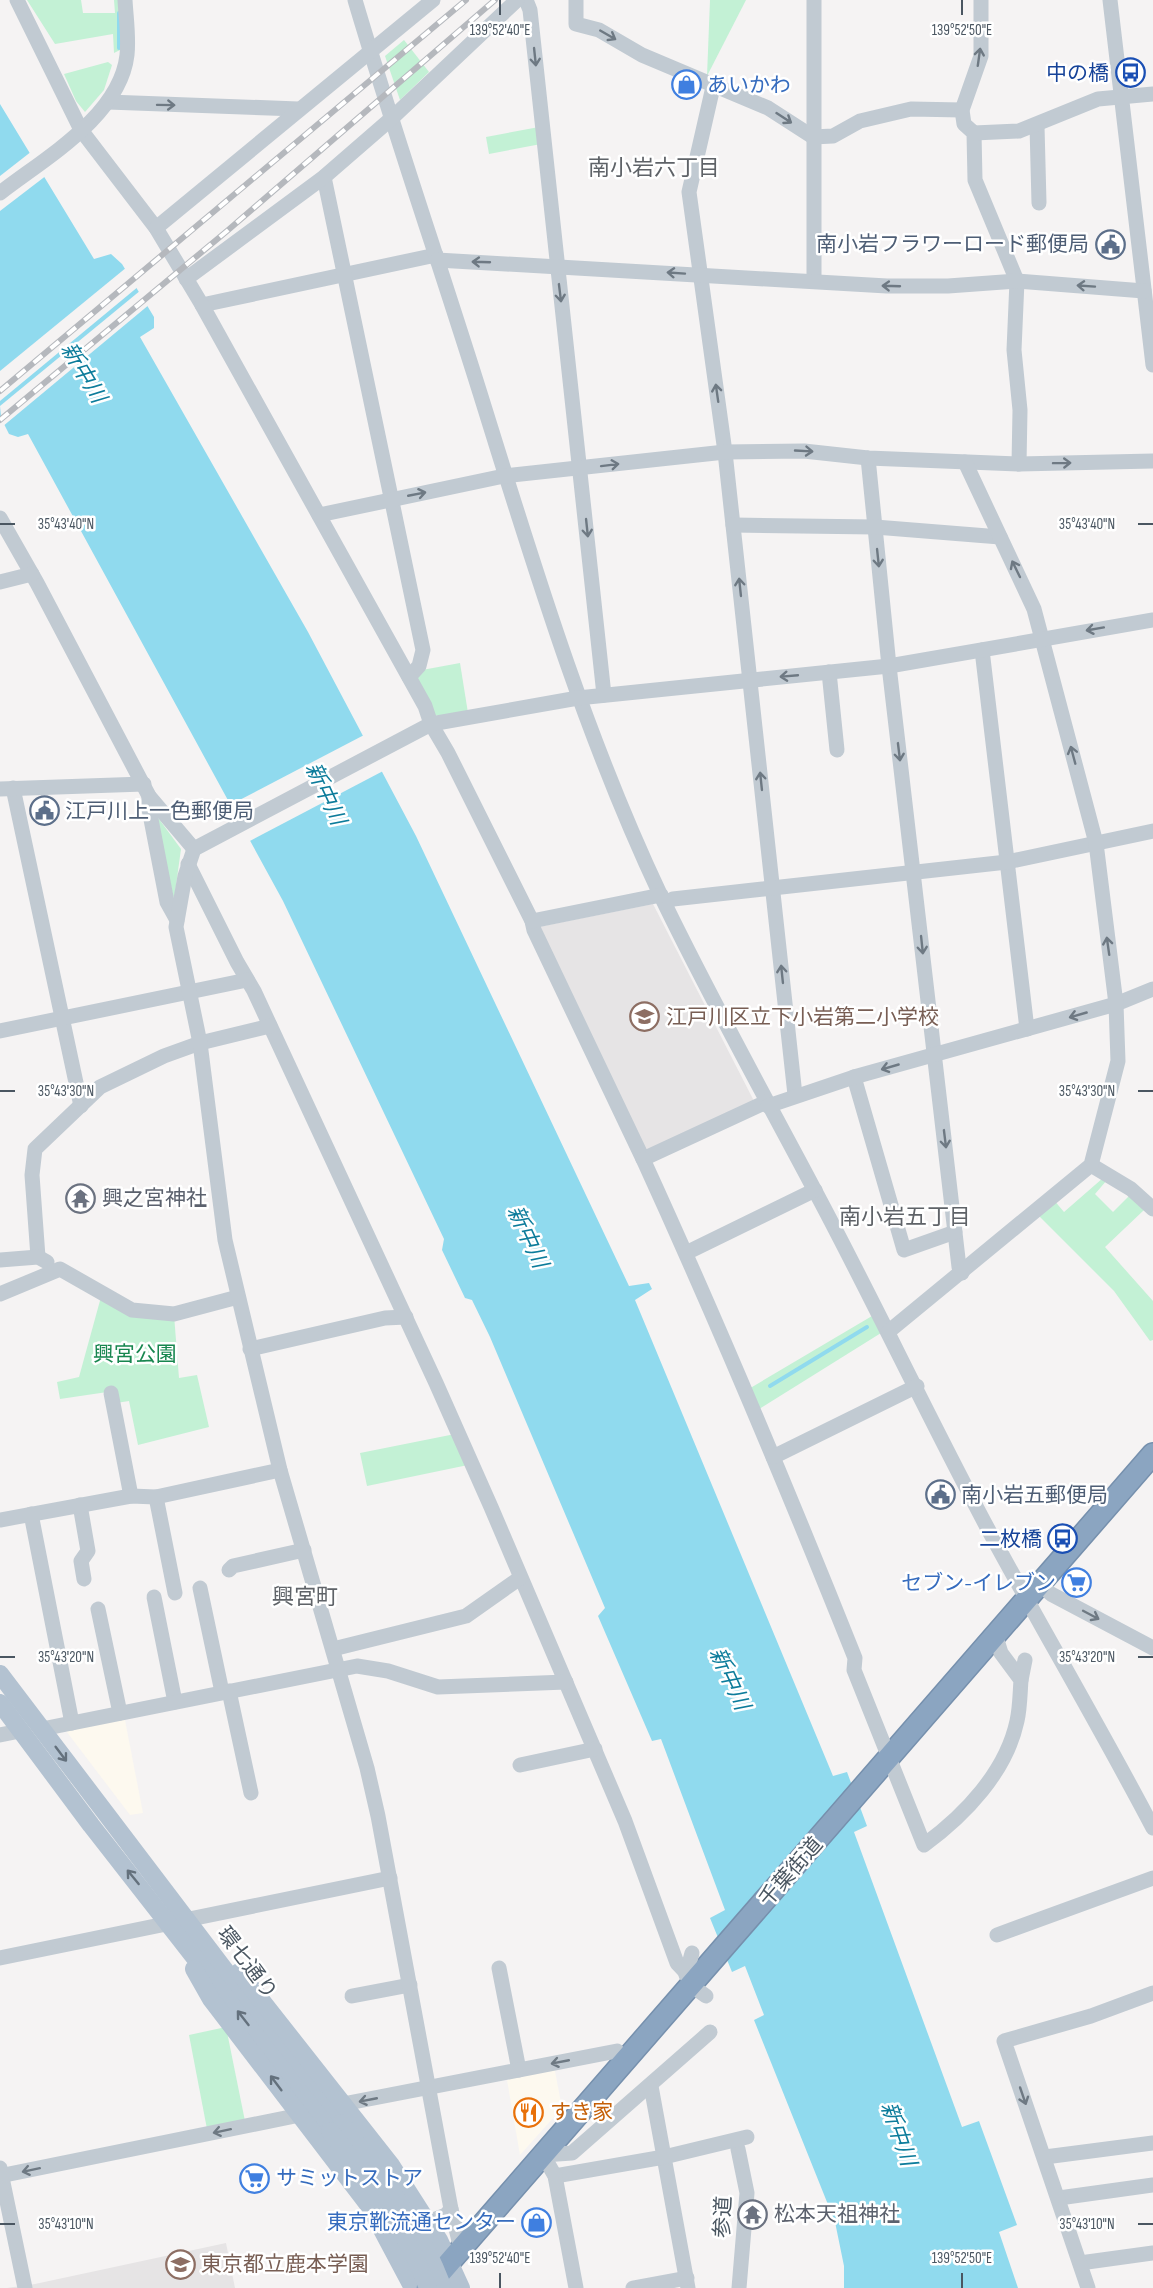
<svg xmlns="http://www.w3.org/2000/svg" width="1153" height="2288" viewBox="0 0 1153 2288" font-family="'Sofia Sans Condensed','Noto Sans JP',sans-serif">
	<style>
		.commercial { fill: #fdf9ef }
		.education { fill: #e6e4e5 }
		.green { fill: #c3f1d5 }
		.water { fill: #90daee }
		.pier { fill: #f5f3f3 }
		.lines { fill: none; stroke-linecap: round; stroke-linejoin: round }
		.stream { stroke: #90daee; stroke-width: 4 }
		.highway-casing { stroke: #7690ad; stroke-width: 24 }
		.minor { stroke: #c1cad2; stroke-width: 15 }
		.major { stroke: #b3c2d1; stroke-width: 18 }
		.highway { stroke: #8ba5c1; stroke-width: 21 }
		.rail-casing { stroke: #b5b8bd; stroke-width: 6 }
		.rail { stroke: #fff; stroke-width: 4; stroke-dasharray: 11; stroke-linecap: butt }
		.major-bridge { stroke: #b3c2d1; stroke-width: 18 }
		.oneway { stroke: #6e7983 }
		.oneway2 { stroke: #64717d }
		.ticks { fill: none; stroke: #4a5661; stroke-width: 2 }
		.labels { text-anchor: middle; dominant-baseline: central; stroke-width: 5; stroke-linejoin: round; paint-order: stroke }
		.transit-label { font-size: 21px; fill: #164399; stroke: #fff; text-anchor: end }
		.shop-label { font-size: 21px; fill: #366cbe; stroke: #fff; text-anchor: start }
		.service-label { font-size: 21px; fill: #4e5e75; stroke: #fff; text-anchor: start }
		.education-label { font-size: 21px; fill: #785e54; stroke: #fff; text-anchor: start }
		.worship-label { font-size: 21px; fill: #5b616d; stroke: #fff; text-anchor: start }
		.park-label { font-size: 21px; fill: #17864f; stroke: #fff }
		.street-label { font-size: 21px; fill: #4a5661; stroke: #fff }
		.food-label { font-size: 21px; fill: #c56008; stroke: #fff; text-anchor: start }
		.neighbourhood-label { font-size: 22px; fill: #5f6368; stroke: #fff }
		.water-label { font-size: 22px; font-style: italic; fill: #0c7c9b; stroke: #fff }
		.ticks-label { font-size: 15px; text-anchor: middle; fill: #4a5661; stroke: #fff; stroke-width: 5; stroke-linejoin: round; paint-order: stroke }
	</style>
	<rect width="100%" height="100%" fill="#f5f3f3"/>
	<g class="commercial">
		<path d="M 124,1715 L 143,1813 L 130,1815 L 63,1727 Z"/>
		<path d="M 554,2066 L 562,2108 L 520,2155 L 507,2080 Z"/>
	</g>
	<g class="education">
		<path d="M 653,904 L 755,1103 L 647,1154 L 538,927 Z"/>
		<path d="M 226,2243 L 235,2288 L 7,2288 L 35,2284 Z"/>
	</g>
	<g class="green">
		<path d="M 27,0 L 81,0 L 83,13 L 115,13 L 114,0 L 120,0 L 120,50 L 114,53 L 113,34 L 55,44 Z"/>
		<path d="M 710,0 L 746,0 L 707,76 Z"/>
		<path d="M 404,40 L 429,72 L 400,100 L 385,56 Z"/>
		<path d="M 108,62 L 112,65 L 104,90 L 85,112 L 76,101 L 64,74 Z"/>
		<path d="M 539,127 L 541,144 L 489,154 L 486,137 Z"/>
		<path d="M 460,663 L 468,713 L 429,716 L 414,681 L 422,670 Z"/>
		<path d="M 156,815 L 181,849 L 174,900 Z"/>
		<path d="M 1103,1178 L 1107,1180 L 1095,1194 L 1113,1212 L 1129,1196 L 1144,1210 L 1105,1247 L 1153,1301 L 1153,1340 L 1150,1341 L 1114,1291 L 1036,1213 L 1053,1199 L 1064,1212 Z"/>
		<path d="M 101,1297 L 174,1315 L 179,1378 L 197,1375 L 209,1427 L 138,1445 L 129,1401 L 116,1403 L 114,1391 L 60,1399 L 57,1382 L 79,1377 Z"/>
		<path d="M 872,1316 L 881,1333 L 756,1411 L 747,1390 Z"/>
		<path d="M 455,1434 L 468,1465 L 367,1486 L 360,1453 Z"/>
		<path d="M 226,2027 L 245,2121 L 207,2129 L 189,2035 Z"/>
	</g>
	<path class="water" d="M 0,104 L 94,259 L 111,254 L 122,264 L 154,317 L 154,328 L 140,337 L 308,632 L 416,836 L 629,1286 L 649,1283 L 652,1289 L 635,1300 L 833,1776 L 847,1772 L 867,1826 L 854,1832 L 962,2127 L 979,2121 L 1017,2225 L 999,2232 L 1018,2288 L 844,2288 L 844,2266 L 835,2222 L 754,2020 L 764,2015 L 745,1966 L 732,1972 L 710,1918 L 725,1910 L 661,1739 L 652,1741 L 598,1616 L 605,1608 L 490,1337 L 472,1300 L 465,1298 L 442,1250 L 444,1239 L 283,901 L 28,434 L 18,437 L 9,434 L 0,416 Z"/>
	<g class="pier">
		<path d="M 32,151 L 47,175 L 0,211 L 0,176 Z"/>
		<path d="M 127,267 L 139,286 L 0,401 L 0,371 Z"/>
		<path d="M 141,290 L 150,304 L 2,427 L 0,406 Z"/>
		<path d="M 366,734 L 385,770 L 248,842 L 228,806 Z"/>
	</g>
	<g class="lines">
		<g class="stream">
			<path d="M 119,13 L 119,48"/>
			<path d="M 770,1386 L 867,1327"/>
		</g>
		<defs>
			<path id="highway" d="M 427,2288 L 1153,1454"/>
		</defs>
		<use href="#highway" class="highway-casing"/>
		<g class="minor">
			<path d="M 17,0 L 81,130 L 156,228 L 202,305 L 436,255"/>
			<path d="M 355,0 C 394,132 439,262 480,393 C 533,563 584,733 660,894 C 708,994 762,1091 814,1189 C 874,1301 928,1417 988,1529 C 1042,1629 1100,1727 1153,1828"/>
			<path d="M 526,0 L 530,10 L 604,695"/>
			<path d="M 576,0 L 576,24 L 599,30 L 642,55 L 768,108 L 813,137 L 833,136 L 860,121 L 911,109 L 962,110"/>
			<path d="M 814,0 L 814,280"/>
			<path d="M 981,0 L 981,56 L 962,110 L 964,124 L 974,133 L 975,180 L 1017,281 L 1014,350 L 1020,410 L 1019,464"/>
			<path d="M 1110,0 L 1153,365"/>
			<path d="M 713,87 L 689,192 L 725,452 L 795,1095"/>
			<path d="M 108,102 L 298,109"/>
			<path d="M 1037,126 L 1039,203"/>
			<path d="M 974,133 L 1019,131 L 1098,99 L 1153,94"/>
			<path d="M 324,177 L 423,650 L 419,666 L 409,677"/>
			<path d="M 0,193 C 45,158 120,116 127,55 C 129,37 126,18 125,0"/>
			<path d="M 156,228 L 433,0"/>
			<path d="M 437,260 L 887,286 L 948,286 L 1017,281 L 1144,291"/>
			<path d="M 186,279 L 324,177 L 392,118 L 517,0"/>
			<path d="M 202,305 L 425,706 L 431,724 L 448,753 L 532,921 L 534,930 L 643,1159 L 766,1102"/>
			<path d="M 868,458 L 889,666 L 959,1267 L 962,1273"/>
			<path d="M 319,515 L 504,476 L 725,452 L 804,451 L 868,458 L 1019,464 L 1153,461"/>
			<path d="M 0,518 L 37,583 L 149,796 L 194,849"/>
			<path d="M 733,525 L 875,527 L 1000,537"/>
			<path d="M 0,582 L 32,574"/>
			<path d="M 982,650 L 1027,1029"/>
			<path d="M 829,672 L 837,750"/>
			<path d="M 13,788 L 81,1106"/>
			<path d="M 0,789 L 144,784"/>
			<path d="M 149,796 L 149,809 L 167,902 L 177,920"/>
			<path d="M 188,864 L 237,962 L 254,991 L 436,1383 L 491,1507 L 625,1821 L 677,1963 L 695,1982"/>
			<path d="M 665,903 L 673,899 L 1007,862 L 1153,831"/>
			<path d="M 532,921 L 661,895"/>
			<path d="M 0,1031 L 247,980"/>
			<path d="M 854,1077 L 904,1250 L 955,1232"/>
			<path d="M 768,1106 L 854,1077 L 1116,1004 L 1153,989"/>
			<path d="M 643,1159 C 718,1323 788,1490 855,1658 L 854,1670 L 924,1845 C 965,1815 1006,1772 1017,1721 C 1020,1708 1020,1693 1021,1680 L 1001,1653 L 996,1637"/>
			<path d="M 1091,1165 L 1131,1189 L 1153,1209"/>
			<path d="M 686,1253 L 815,1190"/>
			<path d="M 38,1257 L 32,1175 L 35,1149 L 100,1087 L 164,1056 L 200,1043 L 270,1026"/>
			<path d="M 0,1260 L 38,1257 L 47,1262"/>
			<path d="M 0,1294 L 60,1269 L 132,1310 L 174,1314 L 238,1297"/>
			<path d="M 888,1332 L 1091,1165 L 1118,1061 L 1116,1004 L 1096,843 L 1034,609 L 965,462"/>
			<path d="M 250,1349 L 385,1318 L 406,1317"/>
			<path d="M 111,1393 L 131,1496"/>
			<path d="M 773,1457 L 917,1386"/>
			<path d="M 156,1497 L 175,1593"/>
			<path d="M 80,1505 L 88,1551 L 81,1561 L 84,1579"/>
			<path d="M 31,1514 L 72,1723"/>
			<path d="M 0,1520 L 131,1496 L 156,1497 L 280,1470"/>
			<path d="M 229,1570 L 233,1566 L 304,1550"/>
			<path d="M 1041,1585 L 1051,1594 L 1153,1648"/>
			<path d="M 200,1588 L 222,1692"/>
			<path d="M 154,1597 L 175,1702"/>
			<path d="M 98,1609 L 120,1713"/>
			<path d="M 333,1649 L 466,1616 L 520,1578"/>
			<path d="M 1021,1680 L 1025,1660"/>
			<path d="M 229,1691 L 251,1793"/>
			<path d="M 42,1729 L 357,1666 L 388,1671 L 438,1687 L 566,1682"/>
			<path d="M 0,1735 L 20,1731"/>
			<path d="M 520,1765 L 595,1749"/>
			<path d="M 997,1935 L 1153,1878"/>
			<path d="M 0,1958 L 390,1878"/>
			<path d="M 499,1968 L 519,2070"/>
			<path d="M 686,1975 L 692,1953"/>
			<path d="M 692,1986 L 706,1996"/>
			<path d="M 352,1996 L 410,1985"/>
			<path d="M 651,2086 L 688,2288"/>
			<path d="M 343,2104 L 617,2051"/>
			<path d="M 738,2149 L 747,2193 L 739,2288"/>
			<path d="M 1045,2157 L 1153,2143"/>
			<path d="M 0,2168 L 25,2288"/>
			<path d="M 0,2176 L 300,2115"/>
			<path d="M 555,2176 L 664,2157 L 747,2137"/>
			<path d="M 1059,2198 L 1153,2185"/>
			<path d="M 451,2209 L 461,2249"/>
			<path d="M 428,2222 L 446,2215 L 451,2209 L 378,1816 L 367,1768 L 280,1470 L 225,1240 L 200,1043 L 176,927 L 185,876 L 194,849 L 431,724 L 578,698 L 889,666 L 1153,620"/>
			<path d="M 1080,2263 L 1153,2253"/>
			<path d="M 576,2288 L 555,2176 L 543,2155 L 572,2153 L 710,2032"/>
			<path d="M 633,2288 L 687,2278"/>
			<path d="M 1088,2288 L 1004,2041 L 1091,2016 L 1153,1993"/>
		</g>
		<g class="major">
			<path d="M 0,1674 L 341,2123"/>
			<path d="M 0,1703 L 91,1825 L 330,2131"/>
			<path d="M 194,1969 L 211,1999 L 370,2207 L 413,2288"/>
			<path d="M 239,1972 L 391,2165 L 439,2240 L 461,2288"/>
		</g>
		<use href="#highway" class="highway"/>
		<defs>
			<g id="rail">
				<path d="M 0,391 L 466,0"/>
				<path d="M 0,420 L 227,231 L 495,0"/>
			</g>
		</defs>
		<use href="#rail" class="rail-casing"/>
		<use href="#rail" class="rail"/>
		<g class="major-bridge">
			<path d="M 341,2123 C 381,2174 420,2227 443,2288"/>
			<path d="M 330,2131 C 367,2179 407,2230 428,2288"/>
		</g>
	</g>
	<defs><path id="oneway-shaft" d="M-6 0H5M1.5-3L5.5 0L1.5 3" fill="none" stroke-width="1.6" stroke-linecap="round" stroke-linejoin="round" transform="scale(1.5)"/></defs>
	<g class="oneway">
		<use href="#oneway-shaft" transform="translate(608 35) rotate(30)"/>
		<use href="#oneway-shaft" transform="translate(535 57) rotate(84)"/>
		<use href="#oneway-shaft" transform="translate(979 57) rotate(-82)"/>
		<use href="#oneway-shaft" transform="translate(166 105) rotate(1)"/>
		<use href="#oneway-shaft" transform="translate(784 118) rotate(33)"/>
		<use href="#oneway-shaft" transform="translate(481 262) rotate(-178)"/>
		<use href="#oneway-shaft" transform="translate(676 273) rotate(-176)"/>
		<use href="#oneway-shaft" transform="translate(891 286) rotate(-178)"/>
		<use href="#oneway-shaft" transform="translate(1086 286) rotate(-176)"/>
		<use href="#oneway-shaft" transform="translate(560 293) rotate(83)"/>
		<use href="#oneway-shaft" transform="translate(717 393) rotate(-98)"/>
		<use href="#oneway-shaft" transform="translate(804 451) rotate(3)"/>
		<use href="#oneway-shaft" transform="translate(1062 463) rotate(-1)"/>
		<use href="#oneway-shaft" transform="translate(610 465) rotate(-7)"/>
		<use href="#oneway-shaft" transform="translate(417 494) rotate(-11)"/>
		<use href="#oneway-shaft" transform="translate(587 528) rotate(84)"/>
		<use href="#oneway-shaft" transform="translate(878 558) rotate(84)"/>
		<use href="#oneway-shaft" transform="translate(1016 569) rotate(-116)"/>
		<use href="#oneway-shaft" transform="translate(740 587) rotate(-96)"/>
		<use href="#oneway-shaft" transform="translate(1095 629) rotate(170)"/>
		<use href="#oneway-shaft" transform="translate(789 676) rotate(175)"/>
		<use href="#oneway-shaft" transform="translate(899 752) rotate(83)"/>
		<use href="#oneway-shaft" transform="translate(1073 755) rotate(-105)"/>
		<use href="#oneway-shaft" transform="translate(761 781) rotate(-96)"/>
		<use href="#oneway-shaft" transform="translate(922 945) rotate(84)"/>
		<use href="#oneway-shaft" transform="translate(1108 946) rotate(-98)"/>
		<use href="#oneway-shaft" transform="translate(782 974) rotate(-96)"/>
		<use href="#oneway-shaft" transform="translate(1078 1015) rotate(164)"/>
		<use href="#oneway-shaft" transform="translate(890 1067) rotate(164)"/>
		<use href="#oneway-shaft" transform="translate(945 1139) rotate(83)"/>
		<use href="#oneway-shaft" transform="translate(1091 1615) rotate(28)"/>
		<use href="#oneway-shaft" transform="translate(560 2062) rotate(169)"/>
		<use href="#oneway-shaft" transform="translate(1023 2096) rotate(71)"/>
		<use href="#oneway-shaft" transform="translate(368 2100) rotate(169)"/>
		<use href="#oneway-shaft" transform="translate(222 2131) rotate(168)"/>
		<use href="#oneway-shaft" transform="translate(31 2170) rotate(168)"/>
	</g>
	<g class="oneway2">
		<use href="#oneway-shaft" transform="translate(61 1754) rotate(53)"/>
		<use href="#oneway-shaft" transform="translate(133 1877) rotate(-129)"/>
		<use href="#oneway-shaft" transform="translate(243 2018) rotate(-128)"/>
		<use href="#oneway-shaft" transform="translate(276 2083) rotate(-127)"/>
	</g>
	<path class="ticks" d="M 500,0 L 500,15M 962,0 L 962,15M 0,524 L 15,524M 1138,524 L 1153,524M 0,1091 L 15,1091M 1138,1091 L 1153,1091M 0,1657 L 15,1657M 1138,1657 L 1153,1657M 0,2224 L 15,2224M 1138,2224 L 1153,2224M 500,2273 L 500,2288M 962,2273 L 962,2288"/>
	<defs>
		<symbol id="bus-ring" viewBox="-11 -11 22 22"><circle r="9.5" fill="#fff" stroke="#1a4fb4" stroke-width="1.5"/><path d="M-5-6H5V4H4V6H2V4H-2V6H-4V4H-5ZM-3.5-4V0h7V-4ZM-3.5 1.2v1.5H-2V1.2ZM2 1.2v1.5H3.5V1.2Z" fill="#1a4fb4"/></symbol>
		<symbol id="shop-ring" viewBox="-11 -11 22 22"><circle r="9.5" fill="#fff" stroke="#3f7fe0" stroke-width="1.5"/><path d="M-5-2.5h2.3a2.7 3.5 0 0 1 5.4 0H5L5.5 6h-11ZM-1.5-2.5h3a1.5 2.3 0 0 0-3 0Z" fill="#3f7fe0"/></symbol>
		<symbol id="civic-ring" viewBox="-11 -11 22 22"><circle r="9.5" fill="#fff" stroke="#5c6f8a" stroke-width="1.5"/><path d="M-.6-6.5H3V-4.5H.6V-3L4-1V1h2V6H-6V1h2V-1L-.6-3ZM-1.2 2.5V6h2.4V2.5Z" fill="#5c6f8a"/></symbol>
		<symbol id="school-ring" viewBox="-11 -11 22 22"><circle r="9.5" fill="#fff" stroke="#8d6e63" stroke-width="1.5"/><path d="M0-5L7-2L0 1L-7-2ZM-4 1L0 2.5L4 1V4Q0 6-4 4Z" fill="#8d6e63"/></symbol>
		<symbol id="temple-ring" viewBox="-11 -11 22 22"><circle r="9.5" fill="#fff" stroke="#6b7280" stroke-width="1.5"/><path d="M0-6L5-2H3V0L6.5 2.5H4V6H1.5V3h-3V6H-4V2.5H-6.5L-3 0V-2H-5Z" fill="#6b7280"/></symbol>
		<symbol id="supermarket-ring" viewBox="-11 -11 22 22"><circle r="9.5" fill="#fff" stroke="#3f7fe0" stroke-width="1.5"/><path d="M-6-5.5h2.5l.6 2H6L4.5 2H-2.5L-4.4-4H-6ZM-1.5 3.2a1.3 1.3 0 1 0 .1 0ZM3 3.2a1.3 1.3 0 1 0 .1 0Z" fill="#3f7fe0"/></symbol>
		<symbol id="restaurant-ring" viewBox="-11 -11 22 22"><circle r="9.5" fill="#fff" stroke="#e8710a" stroke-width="1.5"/><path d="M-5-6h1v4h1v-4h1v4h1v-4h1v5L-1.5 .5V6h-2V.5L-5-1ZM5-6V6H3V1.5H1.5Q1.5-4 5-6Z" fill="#e8710a"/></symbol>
	</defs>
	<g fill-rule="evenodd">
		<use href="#bus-ring" x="1114" y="56" width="33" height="33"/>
		<use href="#shop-ring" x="670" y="68" width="33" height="33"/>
		<use href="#civic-ring" x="1094" y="228" width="33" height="33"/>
		<use href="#civic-ring" x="28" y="794" width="33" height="33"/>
		<use href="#school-ring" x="628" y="1000" width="33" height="33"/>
		<use href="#temple-ring" x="64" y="1182" width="33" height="33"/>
		<use href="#civic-ring" x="924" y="1478" width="33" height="33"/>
		<use href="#bus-ring" x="1046" y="1522" width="33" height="33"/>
		<use href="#supermarket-ring" x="1060" y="1566" width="33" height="33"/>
		<use href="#restaurant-ring" x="512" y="2096" width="33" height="33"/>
		<use href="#supermarket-ring" x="238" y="2162" width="33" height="33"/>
		<use href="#temple-ring" x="736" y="2198" width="33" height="33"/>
		<use href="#shop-ring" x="520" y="2206" width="33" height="33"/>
		<use href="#school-ring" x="164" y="2248" width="33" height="33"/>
	</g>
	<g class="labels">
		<g class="transit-label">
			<text x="1109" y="73">中の橋</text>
			<text x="1042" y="1539">二枚橋</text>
		</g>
		<g class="shop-label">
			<text x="707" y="85">あいかわ</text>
			<text x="1056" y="1583" text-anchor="end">セブン-イレブン</text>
			<text x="276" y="2178">サミットストア</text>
			<text x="516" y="2222" text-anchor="end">東京靴流通センター</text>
		</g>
		<g class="service-label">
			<text x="1089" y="244" text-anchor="end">南小岩フラワーロード郵便局</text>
			<text x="65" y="811">江戸川上一色郵便局</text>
			<text x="961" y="1495">南小岩五郵便局</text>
		</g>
		<g class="education-label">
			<text x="666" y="1017">江戸川区立下小岩第二小学校</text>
			<text x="201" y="2264">東京都立鹿本学園</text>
		</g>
		<g class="worship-label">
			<text x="102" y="1198">興之宮神社</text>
			<text x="774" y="2214">松本天祖神社</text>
		</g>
		<g class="park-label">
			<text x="135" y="1354">興宮公園</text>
		</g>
		<g class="street-label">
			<text transform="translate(791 1872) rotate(-49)">千葉街道</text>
			<text transform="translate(247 1963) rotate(53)">環七通り</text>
			<text transform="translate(723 2217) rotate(-87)">参道</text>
		</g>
		<g class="food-label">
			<text x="550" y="2112">すき家</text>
		</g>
		<g class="neighbourhood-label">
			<text x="654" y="168">南小岩六丁目</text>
			<text x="905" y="1217">南小岩五丁目</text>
			<text x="305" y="1597">興宮町</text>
		</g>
		<g class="water-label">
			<text transform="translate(83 373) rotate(59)">新中川</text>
			<text transform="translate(325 794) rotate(65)">新中川</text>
			<text transform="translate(527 1237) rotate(65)">新中川</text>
			<text transform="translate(729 1679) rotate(65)">新中川</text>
			<text transform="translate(898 2134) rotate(71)">新中川</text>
		</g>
	</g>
	<g class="ticks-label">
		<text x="500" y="35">139°52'40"E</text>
		<text x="962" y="35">139°52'50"E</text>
		<text x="66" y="529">35°43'40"N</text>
		<text x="1087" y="529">35°43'40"N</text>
		<text x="66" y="1096">35°43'30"N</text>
		<text x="1087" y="1096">35°43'30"N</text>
		<text x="66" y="1662">35°43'20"N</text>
		<text x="1087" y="1662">35°43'20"N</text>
		<text x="66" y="2229">35°43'10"N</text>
		<text x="1087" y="2229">35°43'10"N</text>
		<text x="500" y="2263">139°52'40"E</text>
		<text x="962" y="2263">139°52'50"E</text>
	</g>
</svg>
